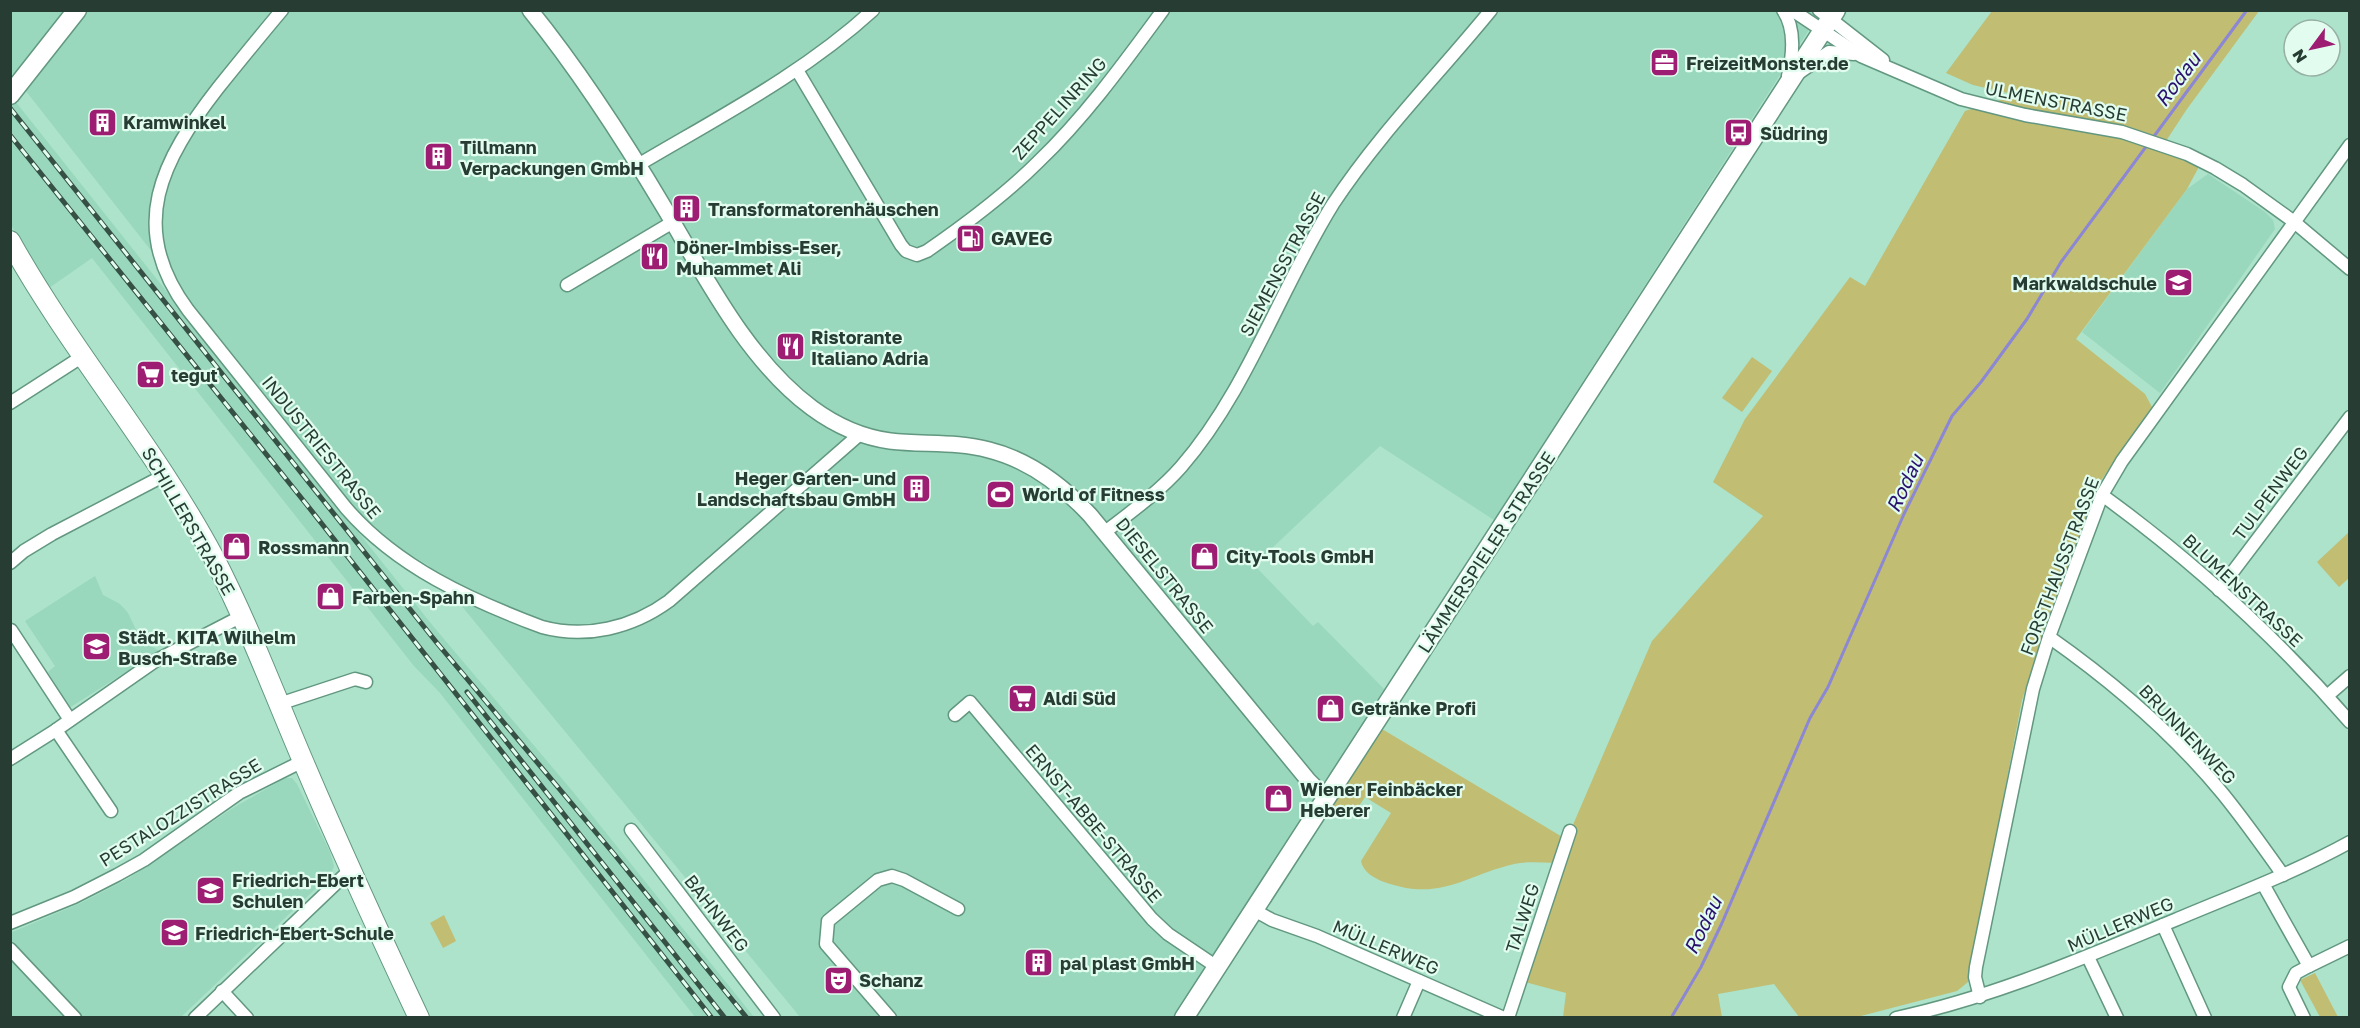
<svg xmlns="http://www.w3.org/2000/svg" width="2360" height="1028" viewBox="0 0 2360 1028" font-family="'Golos Text',sans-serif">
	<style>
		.built { fill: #99d8bc }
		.green { fill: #c1bd73 }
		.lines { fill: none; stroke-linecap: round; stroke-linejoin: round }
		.stream { stroke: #8c87d5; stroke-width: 3 }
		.minor-casing { stroke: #629780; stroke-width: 15 }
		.tertiary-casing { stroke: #629780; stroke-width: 18 }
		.secondary-casing { stroke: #629780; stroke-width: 21 }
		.primary-casing { stroke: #629780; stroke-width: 22 }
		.minor { stroke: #fff; stroke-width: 12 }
		.tertiary { stroke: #fff; stroke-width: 15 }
		.secondary { stroke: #fff; stroke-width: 18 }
		.primary { stroke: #fff; stroke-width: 20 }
		.rail-casing { stroke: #365045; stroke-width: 5 }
		.rail { stroke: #e2fdf0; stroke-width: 3; stroke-dasharray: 9; stroke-linecap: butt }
		.labels { text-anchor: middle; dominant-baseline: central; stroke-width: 4.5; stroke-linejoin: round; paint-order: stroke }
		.poi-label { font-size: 18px; font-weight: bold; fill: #273d34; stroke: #e2fdf0; text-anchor: start }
		.street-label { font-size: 18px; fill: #273d34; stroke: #e2fdf0 }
		.water-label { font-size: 20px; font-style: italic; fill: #2b126e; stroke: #e2fdf0 }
	</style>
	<rect width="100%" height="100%" fill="#ace3ca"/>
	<g class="built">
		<path d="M 11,10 L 1821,11 L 1494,520 L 1380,446 L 1254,565 L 1313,626 L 1318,622 L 1386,691 L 1175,1018 L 800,1017 L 428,565 L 398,548 L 356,512 L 11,72 Z"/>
		<path d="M 11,96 L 433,626 L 574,793 L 754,1017 L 695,1017 L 440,693 L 414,666 L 92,258 L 49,288 L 11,225 Z"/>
		<path d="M 2208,174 L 2265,212 L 2273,220 L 2275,229 L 2160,393 L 2082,332 L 2187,189 Z"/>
		<path d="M 95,576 L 103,595 L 120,604 L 128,613 L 138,634 L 145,642 L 159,651 L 69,708 L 48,672 L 55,666 L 25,621 Z"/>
		<path d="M 285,778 L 292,778 L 297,784 L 330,852 L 334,866 L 331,874 L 181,1017 L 11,1017 L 10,933 L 83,902 L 129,878 L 233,808 Z"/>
	</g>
	<g class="green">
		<path d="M 1992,11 L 2259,11 L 2187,109 L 2164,144 L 2202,161 L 2187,189 L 2076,339 L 2145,394 L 2152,407 L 2100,482 L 2042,638 L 2022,700 L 1968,982 L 1957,991 L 1857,1017 L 1799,1017 L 1774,984 L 1718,994 L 1722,1017 L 1563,1017 L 1566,993 L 1517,980 L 1556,863 C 1542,863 1528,861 1514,864 C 1463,876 1441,902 1384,882 C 1374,878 1363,872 1361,861 L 1391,813 L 1365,797 L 1351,818 L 1332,806 L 1382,729 L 1564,838 L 1560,855 L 1652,641 L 1763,516 L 1713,482 L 1745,419 L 1850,277 L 1865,286 L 1965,111 L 2016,95 L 1973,85 L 1946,73 Z"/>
		<path d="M 1752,357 L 1772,371 L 1742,412 L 1722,398 Z"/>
		<path d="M 2349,532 L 2349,578 L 2339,587 L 2317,562 Z"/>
		<path d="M 444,915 L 456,941 L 443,948 L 430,923 Z"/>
		<path d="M 2315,973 L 2338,1017 L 2320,1017 L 2300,980 Z"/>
	</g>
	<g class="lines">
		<g class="stream">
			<path d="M 2152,139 L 2247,10"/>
			<path d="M 1671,1018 L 1701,967 L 1722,923 L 1810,718 L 1828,687 L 1904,514 L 1952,416 L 1981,382 L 2027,319 L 2061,262 L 2148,144"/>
		</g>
		<defs>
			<g id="minor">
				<path d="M 282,10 C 260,36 239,62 218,88 C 162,160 126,227 188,310 L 346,508 C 397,567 470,600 542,627 C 586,639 632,628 669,601 L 860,434"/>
				<path d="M 1783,10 C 1796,29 1793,55 1788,76"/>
				<path d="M 1792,10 L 1861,56 L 1961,99 L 2025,115 L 2122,132 L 2187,154 L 2215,168 L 2243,185 L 2293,221 L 2350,269"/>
				<path d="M 1819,10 L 1883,60"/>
				<path d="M 797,70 L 901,245 L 906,251 L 917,255 L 927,251 C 966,224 1004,196 1038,162 C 1085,117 1124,63 1163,10"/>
				<path d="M 1800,72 L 1829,52 L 1854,54"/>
				<path d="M 638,165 C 719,117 803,74 873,10"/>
				<path d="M 567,285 L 673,222"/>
				<path d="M 10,403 L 83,356"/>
				<path d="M 2102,495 C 2193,561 2276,637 2350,722"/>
				<path d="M 1105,532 C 1131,512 1159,492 1181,467 C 1247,391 1280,289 1333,204 C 1379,134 1438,75 1491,10"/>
				<path d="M 10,563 L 24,551 L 52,534 L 165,475"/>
				<path d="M 2219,590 L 2350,417"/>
				<path d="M 11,630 L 70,720"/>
				<path d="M 2049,637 C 2113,682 2173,733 2223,794 C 2244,820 2264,848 2283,875"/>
				<path d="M 2327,696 L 2350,676"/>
				<path d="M 279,704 L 355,679 L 366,682"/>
				<path d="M 955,715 L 970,702 L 1152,919 L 1168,934 L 1217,967"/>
				<path d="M 56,730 L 111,811"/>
				<path d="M 10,759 L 56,730 L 155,661 L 242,616"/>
				<path d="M 631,830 L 774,1018"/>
				<path d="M 2263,884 L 2309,966 L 2296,973 L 2289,987 L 2304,1018"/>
				<path d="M 1254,910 L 1272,920 L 1317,936 L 1504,1018"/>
				<path d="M 10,923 L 74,897 L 117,875 L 144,860 L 239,793 L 303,761"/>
				<path d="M 2163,925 L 2205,1018"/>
				<path d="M 10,949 L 75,1018"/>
				<path d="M 2088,957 L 2117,1018"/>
				<path d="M 2309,966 L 2350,946"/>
				<path d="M 222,991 L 247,1018"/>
				<path d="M 1980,997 L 1975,977 L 1976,967 L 2033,689 L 2049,637 L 2102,495 L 2122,461 L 2350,145"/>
				<path d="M 195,1018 L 350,870"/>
				<path d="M 890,1018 L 826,944 L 828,921 L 878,880 L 892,876 L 904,880 L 958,909"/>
				<path d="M 1403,1018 L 1419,981"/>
				<path d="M 1508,1018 L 1570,831"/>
				<path d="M 1896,1018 C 1994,997 2083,958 2175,920 C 2234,895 2294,873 2350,842"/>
			</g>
			<path id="tertiary" d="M 530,10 C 581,73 624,140 665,209 C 705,276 747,360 812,408 C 835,425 861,437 890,441 C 923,445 956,441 989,450 C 1029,460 1063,486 1090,515 L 1308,780 L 1326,798"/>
			<g id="secondary">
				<path d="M 10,95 L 77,10"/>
				<path d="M 1184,1018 L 1836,10"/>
			</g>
			<path id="primary" d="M 10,241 C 71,351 155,447 214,558 C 248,624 274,693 303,761 C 340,848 379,933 419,1018"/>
		</defs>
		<use href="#minor" class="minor-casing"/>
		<use href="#tertiary" class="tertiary-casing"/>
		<use href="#secondary" class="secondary-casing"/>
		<use href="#primary" class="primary-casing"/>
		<use href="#minor" class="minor"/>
		<use href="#tertiary" class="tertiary"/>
		<use href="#secondary" class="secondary"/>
		<use href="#primary" class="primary"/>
		<defs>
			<g id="rail">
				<path d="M 10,108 L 437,643 L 614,854 L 747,1018"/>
				<path d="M 10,135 L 307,505 L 712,1018"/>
				<path d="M 467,692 L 725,1018"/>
			</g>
		</defs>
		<use href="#rail" class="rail-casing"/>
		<use href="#rail" class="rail"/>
	</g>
	<defs>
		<symbol id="office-square" viewBox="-11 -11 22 22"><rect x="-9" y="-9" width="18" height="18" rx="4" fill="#9c1d72" stroke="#e2fdf0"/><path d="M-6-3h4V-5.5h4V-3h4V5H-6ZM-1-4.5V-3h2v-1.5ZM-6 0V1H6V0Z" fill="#fff"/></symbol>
		<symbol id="building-square" viewBox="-11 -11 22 22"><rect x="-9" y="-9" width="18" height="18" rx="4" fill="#9c1d72" stroke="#e2fdf0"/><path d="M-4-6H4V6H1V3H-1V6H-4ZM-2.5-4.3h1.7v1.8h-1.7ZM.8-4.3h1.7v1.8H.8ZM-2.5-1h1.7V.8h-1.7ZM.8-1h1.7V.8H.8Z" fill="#fff"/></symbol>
		<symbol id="bus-square" viewBox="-11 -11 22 22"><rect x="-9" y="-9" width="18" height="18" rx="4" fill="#9c1d72" stroke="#e2fdf0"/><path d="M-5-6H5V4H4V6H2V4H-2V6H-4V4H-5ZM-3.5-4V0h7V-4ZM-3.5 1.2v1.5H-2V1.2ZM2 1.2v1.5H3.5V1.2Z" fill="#fff"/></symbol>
		<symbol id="fuel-square" viewBox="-11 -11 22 22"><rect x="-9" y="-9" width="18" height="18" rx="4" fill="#9c1d72" stroke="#e2fdf0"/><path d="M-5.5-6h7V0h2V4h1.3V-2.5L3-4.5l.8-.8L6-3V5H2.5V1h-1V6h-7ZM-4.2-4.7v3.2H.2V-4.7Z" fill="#fff"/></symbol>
		<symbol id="restaurant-square" viewBox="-11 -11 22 22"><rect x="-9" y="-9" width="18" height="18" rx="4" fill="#9c1d72" stroke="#e2fdf0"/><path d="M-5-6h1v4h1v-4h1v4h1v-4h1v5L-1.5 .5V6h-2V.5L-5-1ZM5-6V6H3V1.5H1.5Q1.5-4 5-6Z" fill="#fff"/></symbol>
		<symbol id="school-square" viewBox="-11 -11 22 22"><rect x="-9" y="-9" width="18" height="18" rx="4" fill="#9c1d72" stroke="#e2fdf0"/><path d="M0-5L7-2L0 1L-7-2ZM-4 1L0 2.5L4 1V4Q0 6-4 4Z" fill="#fff"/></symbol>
		<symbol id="supermarket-square" viewBox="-11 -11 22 22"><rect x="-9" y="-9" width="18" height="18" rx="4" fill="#9c1d72" stroke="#e2fdf0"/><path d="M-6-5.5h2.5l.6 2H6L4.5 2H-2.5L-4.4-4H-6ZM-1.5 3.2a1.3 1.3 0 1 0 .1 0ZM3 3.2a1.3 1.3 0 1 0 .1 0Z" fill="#fff"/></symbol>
		<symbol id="stadium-square" viewBox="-11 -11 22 22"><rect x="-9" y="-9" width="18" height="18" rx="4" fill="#9c1d72" stroke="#e2fdf0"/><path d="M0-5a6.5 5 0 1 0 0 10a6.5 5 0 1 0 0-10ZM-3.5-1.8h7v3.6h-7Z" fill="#fff"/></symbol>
		<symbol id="shop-square" viewBox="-11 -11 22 22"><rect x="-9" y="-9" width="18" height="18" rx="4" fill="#9c1d72" stroke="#e2fdf0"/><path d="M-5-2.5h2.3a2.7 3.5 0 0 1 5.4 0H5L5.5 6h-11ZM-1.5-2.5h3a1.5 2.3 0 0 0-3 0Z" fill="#fff"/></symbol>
		<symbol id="theatre-square" viewBox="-11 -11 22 22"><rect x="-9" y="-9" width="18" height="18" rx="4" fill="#9c1d72" stroke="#e2fdf0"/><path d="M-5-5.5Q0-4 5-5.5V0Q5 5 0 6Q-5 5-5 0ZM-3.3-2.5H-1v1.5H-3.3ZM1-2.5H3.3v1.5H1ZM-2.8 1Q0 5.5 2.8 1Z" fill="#fff"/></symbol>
	</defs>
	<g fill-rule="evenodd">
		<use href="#office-square" x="1648" y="46" width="33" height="33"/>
		<use href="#building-square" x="86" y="106" width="33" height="33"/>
		<use href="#bus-square" x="1722" y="116" width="33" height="33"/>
		<use href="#building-square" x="422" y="140" width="33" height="33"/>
		<use href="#building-square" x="670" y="192" width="33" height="33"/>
		<use href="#fuel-square" x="954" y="222" width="33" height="33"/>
		<use href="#restaurant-square" x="638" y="240" width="33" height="33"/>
		<use href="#school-square" x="2162" y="266" width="33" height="33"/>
		<use href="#restaurant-square" x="774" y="330" width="33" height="33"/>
		<use href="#supermarket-square" x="134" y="358" width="33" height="33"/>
		<use href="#building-square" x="900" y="472" width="33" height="33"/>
		<use href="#stadium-square" x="984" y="478" width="33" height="33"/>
		<use href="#shop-square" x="220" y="530" width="33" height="33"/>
		<use href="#shop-square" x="1188" y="540" width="33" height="33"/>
		<use href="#shop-square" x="314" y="580" width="33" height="33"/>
		<use href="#school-square" x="80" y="630" width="33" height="33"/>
		<use href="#supermarket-square" x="1006" y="682" width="33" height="33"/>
		<use href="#shop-square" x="1314" y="692" width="33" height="33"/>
		<use href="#shop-square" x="1262" y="782" width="33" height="33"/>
		<use href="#school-square" x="194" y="874" width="33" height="33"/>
		<use href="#school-square" x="158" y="916" width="33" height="33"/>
		<use href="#building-square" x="1022" y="946" width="33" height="33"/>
		<use href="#theatre-square" x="822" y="964" width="33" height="33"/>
	</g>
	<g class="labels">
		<g class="poi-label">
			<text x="1686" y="63">FreizeitMonster.de</text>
			<text x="123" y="122">Kramwinkel</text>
			<text x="1760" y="133">Südring</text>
			<text x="460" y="147">Tillmann<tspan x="460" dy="21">Verpackungen GmbH</tspan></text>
			<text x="708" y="209">Transformatorenhäuschen</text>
			<text x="991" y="238">GAVEG</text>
			<text x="676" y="247">Döner-Imbiss-Eser,<tspan x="676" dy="21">Muhammet Ali</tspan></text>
			<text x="2157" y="283" text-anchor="end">Markwaldschule</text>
			<text x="811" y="337">Ristorante<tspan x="811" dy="21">Italiano Adria</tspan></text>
			<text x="171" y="375">tegut</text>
			<text x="896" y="478" text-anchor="end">Heger Garten- und<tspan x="896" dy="21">Landschaftsbau GmbH</tspan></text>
			<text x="1022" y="494">World of Fitness</text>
			<text x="258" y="547">Rossmann</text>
			<text x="1226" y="556">City-Tools GmbH</text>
			<text x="352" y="597">Farben-Spahn</text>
			<text x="118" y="637">Städt. KITA Wilhelm<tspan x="118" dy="21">Busch-Straße</tspan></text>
			<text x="1043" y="698">Aldi Süd</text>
			<text x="1351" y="708">Getränke Profi</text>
			<text x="1300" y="789">Wiener Feinbäcker<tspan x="1300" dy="21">Heberer</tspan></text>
			<text x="232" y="880">Friedrich-Ebert<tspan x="232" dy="21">Schulen</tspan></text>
			<text x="195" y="933">Friedrich-Ebert-Schule</text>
			<text x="1060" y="963">pal plast GmbH</text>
			<text x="859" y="980">Schanz</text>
		</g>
		<g class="street-label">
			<text transform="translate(2056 101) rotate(11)">ULMENSTRASSE</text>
			<text transform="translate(1059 108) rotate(-48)">ZEPPELINRING</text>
			<text transform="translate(1282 264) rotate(-62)">SIEMENSSTRASSE</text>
			<text transform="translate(322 447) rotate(51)">INDUSTRIESTRASSE</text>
			<text transform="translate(2270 493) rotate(-53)">TULPENWEG</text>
			<text transform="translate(189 521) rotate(60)">SCHILLERSTRASSE</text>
			<text transform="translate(1486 552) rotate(-57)">LÄMMERSPIELER STRASSE</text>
			<text transform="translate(2059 566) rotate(-69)">FORSTHAUSSTRASSE</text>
			<text transform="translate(1165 575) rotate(51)">DIESELSTRASSE</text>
			<text transform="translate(2243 590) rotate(43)">BLUMENSTRASSE</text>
			<text transform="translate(2188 734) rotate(46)">BRUNNENWEG</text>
			<text transform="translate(180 812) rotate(-32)">PESTALOZZISTRASSE</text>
			<text transform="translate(1094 823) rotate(50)">ERNST-ABBE-STRASSE</text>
			<text transform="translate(717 913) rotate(52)">BAHNWEG</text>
			<text transform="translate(1522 918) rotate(-72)">TALWEG</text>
			<text transform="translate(2120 924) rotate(-23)">MÜLLERWEG</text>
			<text transform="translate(1386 947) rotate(23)">MÜLLERWEG</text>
		</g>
		<g class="water-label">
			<text transform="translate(2177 79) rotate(-53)">Rodau</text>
			<text transform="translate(1904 483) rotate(-65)">Rodau</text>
			<text transform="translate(1702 925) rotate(-64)">Rodau</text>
		</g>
	</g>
	<rect width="2360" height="1028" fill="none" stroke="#273d34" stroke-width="24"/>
	<g transform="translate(2312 48) rotate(237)"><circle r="28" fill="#e2fdf0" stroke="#97b0a5" stroke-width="1.5"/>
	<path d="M0-4.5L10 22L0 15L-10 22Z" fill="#9c1d72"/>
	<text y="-9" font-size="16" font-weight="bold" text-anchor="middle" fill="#273d34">N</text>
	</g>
</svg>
